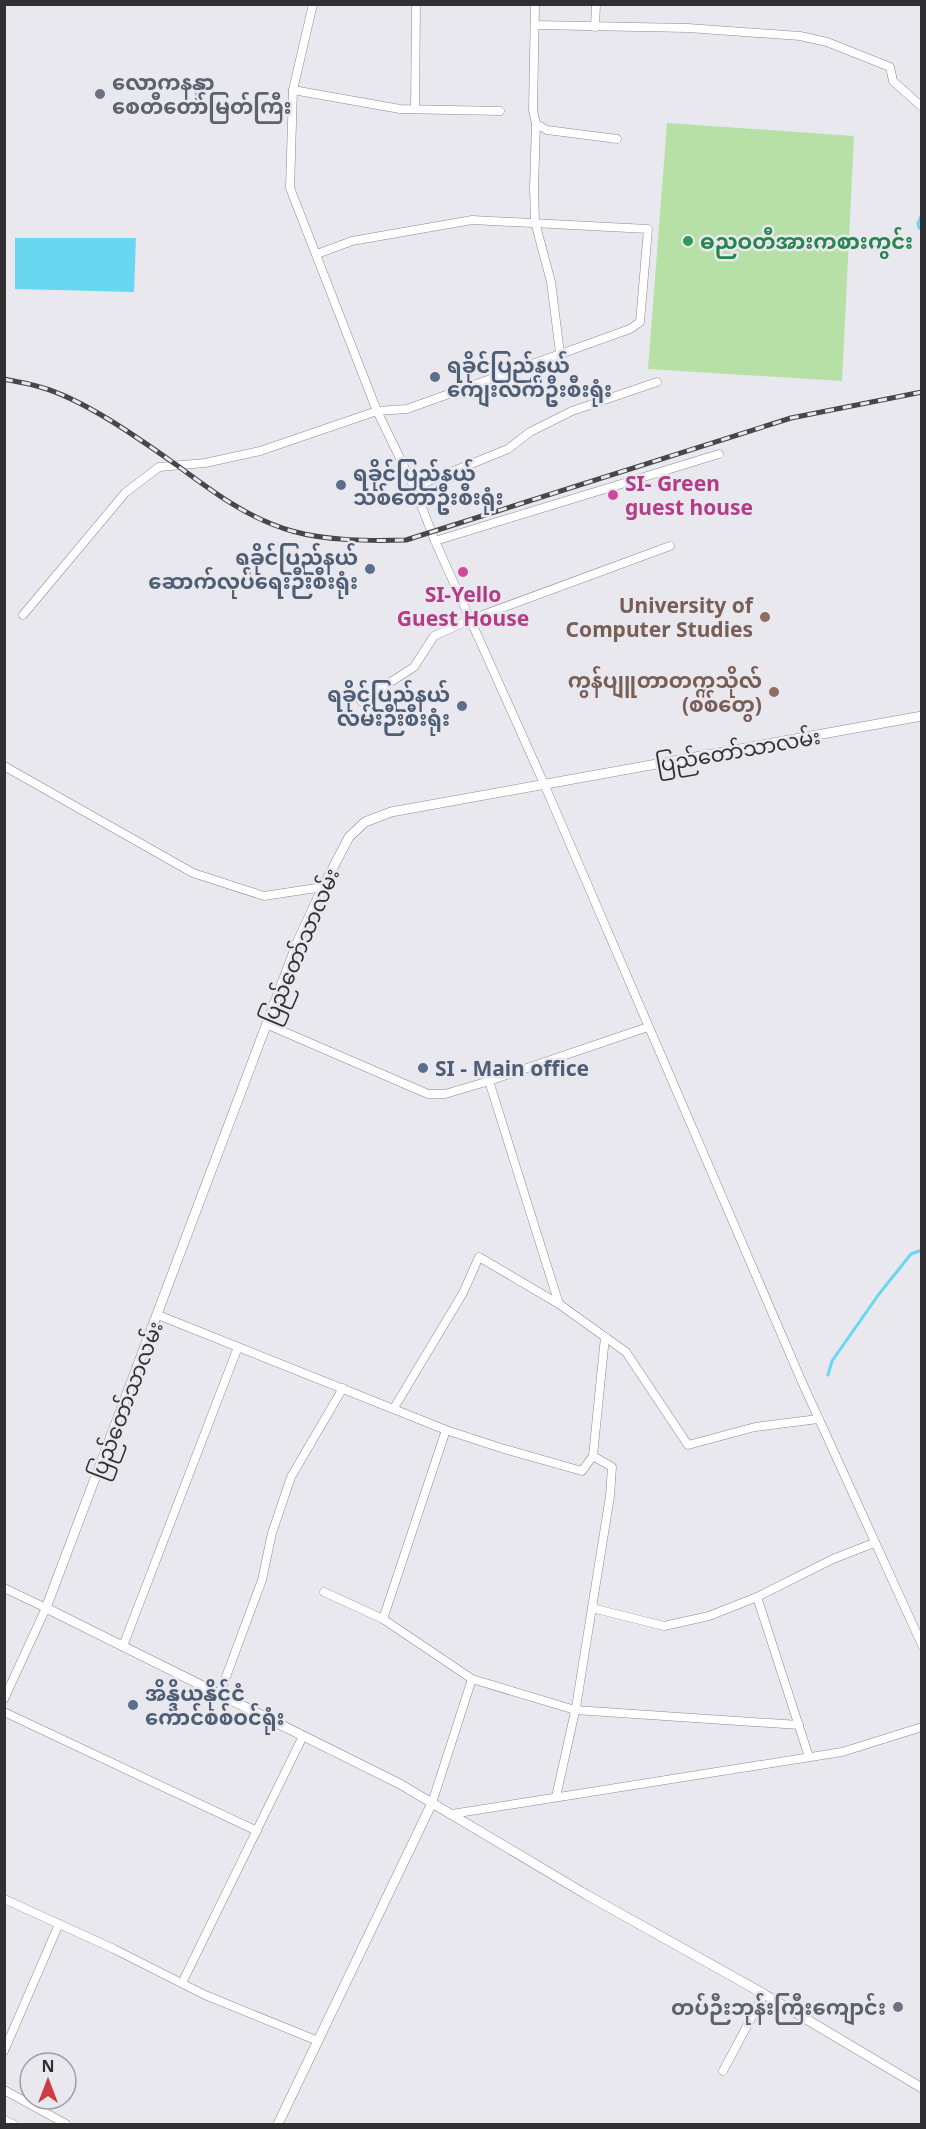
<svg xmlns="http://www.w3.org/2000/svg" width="926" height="2129" viewBox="0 0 926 2129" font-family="'Noto Sans','Noto Sans Myanmar',sans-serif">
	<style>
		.green { fill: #b6e0a5 }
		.water { fill: #6ad7f1 }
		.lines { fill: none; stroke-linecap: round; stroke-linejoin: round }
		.stream { stroke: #6ad7f1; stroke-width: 3 }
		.minor-casing { stroke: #8b8a90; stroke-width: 9 }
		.tertiary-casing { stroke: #8b8a90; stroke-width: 10 }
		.minor { stroke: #fff; stroke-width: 8 }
		.tertiary { stroke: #fff; stroke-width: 9 }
		.rail-casing { stroke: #47474a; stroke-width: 5 }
		.rail { stroke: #e9e8ee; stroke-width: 3; stroke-dasharray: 9; stroke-linecap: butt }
		.worship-dot { fill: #6b7280; stroke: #e9e8ee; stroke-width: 2 }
		.leisure-dot { fill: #2e9e5b; stroke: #e9e8ee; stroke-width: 2 }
		.service-dot { fill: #5c6f8a; stroke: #e9e8ee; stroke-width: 2 }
		.hotel-dot { fill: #d1479c; stroke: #e9e8ee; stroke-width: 2 }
		.education-dot { fill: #8d6e63; stroke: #e9e8ee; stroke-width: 2 }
		.labels { text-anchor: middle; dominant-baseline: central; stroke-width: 5; stroke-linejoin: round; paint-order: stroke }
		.worship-label { font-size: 21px; font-weight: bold; fill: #5b616d; stroke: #e9e8ee; text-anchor: start }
		.leisure-label { font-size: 21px; font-weight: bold; fill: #27864d; stroke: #e9e8ee; text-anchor: start }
		.service-label { font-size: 21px; font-weight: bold; fill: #4e5e75; stroke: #e9e8ee; text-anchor: start }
		.hotel-label { font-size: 21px; font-weight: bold; fill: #b23c85; stroke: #e9e8ee; text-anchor: start }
		.education-label { font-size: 21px; font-weight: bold; fill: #785e54; stroke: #e9e8ee; text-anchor: end }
		.street-label { font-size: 21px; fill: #303032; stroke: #e9e8ee }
	</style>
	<rect width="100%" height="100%" fill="#e9e8ee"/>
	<path class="green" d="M 667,123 L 854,136 L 842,381 L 648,369 Z"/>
	<path class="water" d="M 15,238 L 136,238 L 134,292 L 15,289 Z"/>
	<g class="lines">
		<g class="stream">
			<path d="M 922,214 L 918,223 L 919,228 L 922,229"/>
			<path d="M 828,1375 L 832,1361 L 879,1294 L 911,1254 L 922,1250"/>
		</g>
		<defs>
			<g id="minor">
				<path d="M 313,4 L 293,90 L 290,188 L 377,411 L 414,487 L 435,541 L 545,786 L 802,1382 L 922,1645"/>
				<path d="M 535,4 L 533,110 L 536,124 L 547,130 L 617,139"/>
				<path d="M 535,25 L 688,28 L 800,36 L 827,42 L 890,67 L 893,81 L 922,107"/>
				<path d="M 595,27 L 596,4"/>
				<path d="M 293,90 L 400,109 L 500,111"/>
				<path d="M 415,109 L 416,4"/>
				<path d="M 536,124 L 534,188 L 535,222 L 551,282 L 560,353"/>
				<path d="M 414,487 L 508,449 L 530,432 L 572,411 L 657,382"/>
				<path d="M 435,541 L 719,454"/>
				<path d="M 23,615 L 125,493 L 159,467 L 205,463 L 260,451 L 377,411 L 407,409 L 630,329 L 640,322 L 648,229 L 472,220 L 352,241 L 317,254"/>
				<path d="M 361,701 L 414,667 L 434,636 L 469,620 L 670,546"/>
				<path d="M 4,766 L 193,873 L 264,896 L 323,887"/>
				<path d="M 266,1024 L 428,1094 L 445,1094 L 489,1081"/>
				<path d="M 559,1304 L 489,1081 L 648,1027"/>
				<path d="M 158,1315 L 446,1430 L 501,1448 L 582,1471 L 593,1456 L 612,1467 L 610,1496 L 576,1707 L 556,1797"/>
				<path d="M 394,1408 L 463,1293 L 479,1257 L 559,1304 L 626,1352 L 688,1445 L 755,1427 L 818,1419"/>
				<path d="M 446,1430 L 383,1619 L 472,1679 L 575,1710 L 799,1725"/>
				<path d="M 593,1456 L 605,1337"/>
				<path d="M 4,1588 L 46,1608 L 4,1699"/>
				<path d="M 324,1592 L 383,1619"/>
				<path d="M 757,1597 L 809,1757"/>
				<path d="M 592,1608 L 664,1626 L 709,1616 L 757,1597 L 833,1559 L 874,1543"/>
				<path d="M 123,1646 L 238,1347"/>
				<path d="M 220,1693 L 262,1580 L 272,1533 L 291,1477 L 343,1388"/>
				<path d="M 4,1712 L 257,1831"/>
				<path d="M 432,1803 L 472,1679"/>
				<path d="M 452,1814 L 842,1752 L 922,1727"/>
				<path d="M 4,1899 L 114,1949 L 205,1995 L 318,2041"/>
				<path d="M 182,1983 L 303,1736"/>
				<path d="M 4,2051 L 59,1924"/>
				<path d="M 723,2071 L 764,1994"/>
				<path d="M 4,2090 L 66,2124"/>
				<path d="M 4,2120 L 13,2124"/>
			</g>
			<g id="tertiary">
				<path d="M 922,716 L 391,812 L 365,822 L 349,837 L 323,887 L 298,941 L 46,1608 L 400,1784 L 587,1895 L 764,1994 L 922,2088"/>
				<path d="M 278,2124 L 432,1803"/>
			</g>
		</defs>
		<use href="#minor" class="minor-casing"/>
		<use href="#tertiary" class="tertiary-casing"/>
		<use href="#minor" class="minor"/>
		<use href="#tertiary" class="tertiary"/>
		<defs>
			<path id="rail" d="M 4,379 C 16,382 29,383 40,387 C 84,399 141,440 178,466 C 213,492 249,519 292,531 C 327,541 370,541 406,540 L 791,418 L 922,392"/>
		</defs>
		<use href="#rail" class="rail-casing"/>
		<use href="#rail" class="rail"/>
	</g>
	<g class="worship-dot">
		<circle cx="100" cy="94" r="6"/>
		<circle cx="898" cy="2007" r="6"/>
	</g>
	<circle class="leisure-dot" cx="688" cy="241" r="6"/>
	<g class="service-dot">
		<circle cx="435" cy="377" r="6"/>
		<circle cx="341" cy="485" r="6"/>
		<circle cx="370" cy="569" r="6"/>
		<circle cx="462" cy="706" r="6"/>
		<circle cx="423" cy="1068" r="6"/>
		<circle cx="133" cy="1705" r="6"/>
	</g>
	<g class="hotel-dot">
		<circle cx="613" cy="495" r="6"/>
		<circle cx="463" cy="572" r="6"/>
	</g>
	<g class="education-dot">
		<circle cx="765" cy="617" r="6"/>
		<circle cx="774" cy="692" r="6"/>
	</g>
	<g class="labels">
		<g class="worship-label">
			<text x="112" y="82">လောကနန္ဒာ<tspan x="112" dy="24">စေတီတော်မြတ်ကြီး</tspan></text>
			<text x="886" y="2007" text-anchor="end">တပ်ဉီးဘုန်းကြီးကျောင်း</text>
		</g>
		<g class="leisure-label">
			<text x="700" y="241">ဓညဝတီအားကစားကွင်း</text>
		</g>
		<g class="service-label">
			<text x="447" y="365">ရခိုင်ပြည်နယ်<tspan x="447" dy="24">ကျေးလက်ဦးစီးရုံး</tspan></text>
			<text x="353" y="473">ရခိုင်ပြည်နယ်<tspan x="353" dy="24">သစ်တောဦးစီးရုံး</tspan></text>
			<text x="358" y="557" text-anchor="end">ရခိုင်ပြည်နယ်<tspan x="358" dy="24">ဆောက်လုပ်ရေးဉီးစီးရုံး</tspan></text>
			<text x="450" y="694" text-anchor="end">ရခိုင်ပြည်နယ်<tspan x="450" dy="24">လမ်းဉီးစီးရုံး</tspan></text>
			<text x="435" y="1068">SI - Main office</text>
			<text x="145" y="1693">အိန္ဒိယနိုင်ငံ<tspan x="145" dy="24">ကောင်စစ်ဝင်ရုံး</tspan></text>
		</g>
		<g class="hotel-label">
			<text x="625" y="483">SI- Green<tspan x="625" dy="24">guest house</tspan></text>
			<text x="463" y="594" text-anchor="middle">SI-Yello<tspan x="463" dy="24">Guest House</tspan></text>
		</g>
		<g class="education-label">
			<text x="753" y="605">University of<tspan x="753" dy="24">Computer Studies</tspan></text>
			<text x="762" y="680">ကွန်ပျူတာတက္ကသိုလ်<tspan x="762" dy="24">(စစ်တွေ)</tspan></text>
		</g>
		<g class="street-label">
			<text transform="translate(738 750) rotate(-10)">ပြည်တော်သာလမ်း</text>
			<text transform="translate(300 946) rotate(-67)">ပြည်တော်သာလမ်း</text>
			<text transform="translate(126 1400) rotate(-69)">ပြည်တော်သာလမ်း</text>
		</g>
	</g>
	<rect width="926" height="2129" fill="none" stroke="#303032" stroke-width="12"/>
	<g transform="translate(48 2081)"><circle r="28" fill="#e9e8ee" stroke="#9f9ea3" stroke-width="1.5"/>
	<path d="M0-4.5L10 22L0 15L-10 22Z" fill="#cc3c42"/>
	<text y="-9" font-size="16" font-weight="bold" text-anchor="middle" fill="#303032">N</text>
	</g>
</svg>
